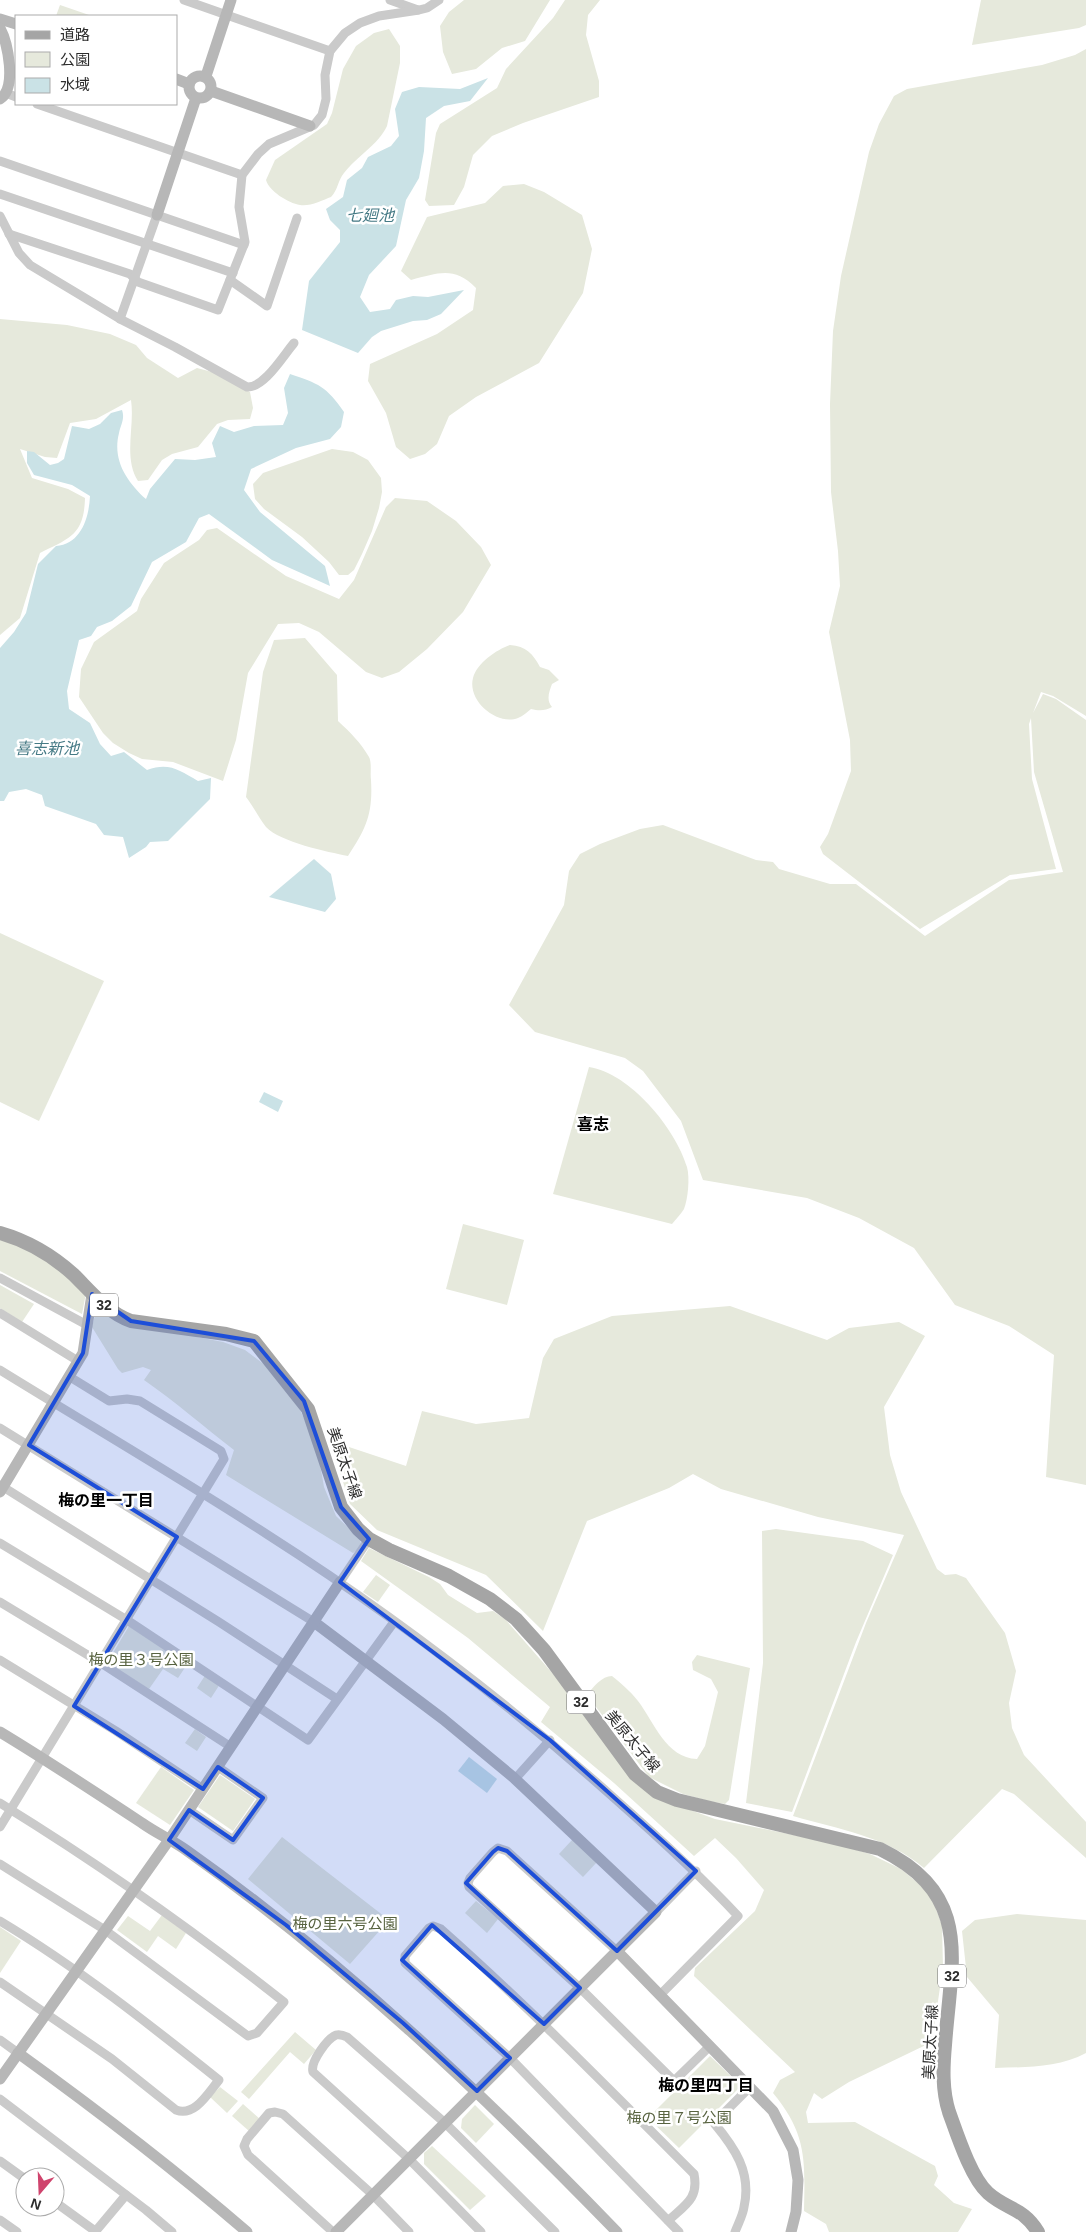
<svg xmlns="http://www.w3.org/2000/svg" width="1086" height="2232" viewBox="0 0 1086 2232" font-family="Arial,'Noto Sans JP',sans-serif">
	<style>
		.green { fill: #e6e9dc }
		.water { fill: #cae2e6 }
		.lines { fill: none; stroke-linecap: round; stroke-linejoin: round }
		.street { stroke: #cacaca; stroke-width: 9 }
		.secondary { stroke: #b7b7b7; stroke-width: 11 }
		.primary { stroke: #a5a5a5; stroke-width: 14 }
		.marked { fill: #1d4ed8; fill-opacity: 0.2; stroke: #1d4ed8; stroke-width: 4; stroke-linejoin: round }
		.labels { text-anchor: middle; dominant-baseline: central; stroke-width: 5; stroke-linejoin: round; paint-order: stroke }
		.shield { fill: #fff; stroke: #6c6c6c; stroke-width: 1 }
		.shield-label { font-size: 14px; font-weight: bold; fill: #2d2d2d }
		.street-label { font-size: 15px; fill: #2d2d2d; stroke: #fff }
		.park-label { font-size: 15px; fill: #586340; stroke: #fff }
		.water-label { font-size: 16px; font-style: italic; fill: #457a85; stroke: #fff }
		.neighbourhood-label { font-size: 16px; font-weight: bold; fill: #000; stroke: #fff }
	</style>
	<rect width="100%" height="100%" fill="#fff"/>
	<g class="green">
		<path d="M 464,0 L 550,0 L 525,41 L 502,48 L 476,69 L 452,74 L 443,52 L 440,26 L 449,12 Z"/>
		<path d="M 565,0 L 600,0 L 588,15 L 586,35 L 599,81 L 599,97 L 523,123 L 492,136 L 473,155 L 464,187 L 454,205 L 429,206 L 425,200 L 436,133 L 440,124 L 497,88 L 506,69 L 553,18 Z"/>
		<path d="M 981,0 L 1086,0 L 1086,25 L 1079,28 L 972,45 Z"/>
		<path d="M 60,5 L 92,16 L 56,16 Z"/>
		<path d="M 389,29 L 400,46 L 400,63 L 387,126 C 378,145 357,156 344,173 C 338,180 338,190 331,197 C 323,200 309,207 300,205 C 288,203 269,191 266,180 L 275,160 L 327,124 L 332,113 L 343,69 L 356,46 L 374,33 Z"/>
		<path d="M 1086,49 L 1086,716 L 1053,696 L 1041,692 L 1033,713 L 1043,694 L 1056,699 L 1086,720 L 1086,1485 L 1046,1477 L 1054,1355 L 1009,1326 L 955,1305 L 914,1248 L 859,1218 L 807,1198 L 703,1180 L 681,1121 L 643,1071 L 625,1058 L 535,1032 L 509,1005 L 564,905 L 569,871 L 580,854 L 600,844 L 640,829 L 663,825 L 756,860 L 773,862 L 779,869 L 830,884 L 856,884 L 925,936 L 1009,880 L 1063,872 L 1034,772 L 1031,718 L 1029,724 L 1032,779 L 1056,869 L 1010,875 L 920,929 L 823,854 L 820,847 L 828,834 L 851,771 L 850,740 L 829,632 L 840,586 L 838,551 L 831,492 L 830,404 L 833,331 L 841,276 L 869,152 L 879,124 L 894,96 L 907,89 L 1042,65 L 1075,55 Z"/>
		<path d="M 524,184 L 544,192 L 582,215 L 592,249 L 583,293 L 539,363 L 476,397 L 449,416 L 437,444 L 425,454 L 410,459 L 396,447 L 386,413 L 368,381 L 370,364 L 437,334 L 473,310 L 476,288 C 454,266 439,273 411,280 L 401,271 L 427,217 L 485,203 L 503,186 Z"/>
		<path d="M 0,319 L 67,325 L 110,334 L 136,345 L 147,358 L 178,378 L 197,368 L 216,373 L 250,392 L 253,408 L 250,419 L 228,420 L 217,424 L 198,447 L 172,454 L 162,460 L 148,480 L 138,481 C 123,457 135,427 131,400 L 96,419 L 70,423 L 57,458 L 45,457 L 20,449 L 32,478 L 68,489 L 85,498 C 84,535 70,538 40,553 L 20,618 L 0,635 Z"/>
		<path d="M 332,449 L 353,452 L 368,460 L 381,478 L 382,492 L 379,508 L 372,531 L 362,554 L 354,570 L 348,575 L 339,575 L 329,562 L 302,537 L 264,509 L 255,499 L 253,484 L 263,473 Z"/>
		<path d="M 395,498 L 427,501 L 456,521 L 481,547 L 491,565 L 463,612 L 427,649 L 399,672 L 382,678 L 366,672 L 319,632 L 299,623 L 278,624 L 248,673 L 236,740 L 223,781 L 173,762 L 142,759 L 129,753 L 113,743 L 103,733 L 79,697 L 81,669 L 94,642 L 137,611 L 141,599 L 164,563 L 199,540 L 207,530 L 217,528 L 286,576 L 339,599 L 354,580 L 386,507 Z"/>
		<path d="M 305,638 L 337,675 L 338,721 C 350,732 361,743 369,757 C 372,763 370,773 371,780 C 373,814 366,829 348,856 C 328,852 280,842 266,827 C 259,818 253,806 246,797 L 263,672 L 274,640 Z"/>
		<path d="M 510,645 C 526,646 533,654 540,667 L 549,670 L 559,680 L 552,684 C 549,692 546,700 552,707 C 545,711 539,711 531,709 C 527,712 523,716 518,718 C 497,726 467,701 473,678 C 477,663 496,650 510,645 Z"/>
		<path d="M 0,933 L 104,981 L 39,1121 L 0,1102 Z"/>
		<path d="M 589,1067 C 630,1073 676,1129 687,1167 C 690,1178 688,1199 684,1209 C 681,1214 676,1219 672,1224 L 553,1194 Z"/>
		<path d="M 463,1224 L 524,1240 L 507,1305 L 446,1289 Z"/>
		<path d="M 0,1237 L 47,1257 L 86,1293 L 82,1314 L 0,1271 Z"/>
		<path d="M 0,1285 L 34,1304 L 22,1322 L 0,1308 Z"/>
		<path d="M 730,1306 L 827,1340 L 849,1328 L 899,1322 L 925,1336 L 884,1407 L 890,1455 L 901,1492 L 937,1569 L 945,1575 L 956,1574 L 966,1578 L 1005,1633 L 1016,1671 L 1009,1703 L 1012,1728 L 1024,1755 L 1086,1822 L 1086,1858 L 1014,1794 L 1002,1789 L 924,1868 C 888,1837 838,1829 793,1816 L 866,1623 L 904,1535 L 818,1517 L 721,1489 L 693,1474 L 669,1488 L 587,1521 L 543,1631 L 486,1575 L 377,1530 L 350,1504 L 338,1466 L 340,1444 L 406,1466 L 422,1411 L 476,1424 L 529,1418 L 543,1358 L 554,1339 L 612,1316 Z"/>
		<path d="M 97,1307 L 197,1337 L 223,1342 L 245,1350 L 269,1368 L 293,1394 L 317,1448 L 324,1487 L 336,1516 L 359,1538 L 362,1546 L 353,1553 L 226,1475 L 234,1450 C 204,1427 176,1402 144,1380 L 151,1370 L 143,1367 L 122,1373 L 118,1369 L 92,1327 Z"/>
		<path d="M 776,1529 L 863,1541 L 893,1555 L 856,1642 L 792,1812 L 746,1803 L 763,1663 L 762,1531 Z"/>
		<path d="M 369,1548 L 429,1577 L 440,1584 L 448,1595 L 477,1613 L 493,1611 L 505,1619 L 568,1691 L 620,1763 L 685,1808 L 715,1819 L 833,1843 L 870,1854 L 901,1869 L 930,1893 L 942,1925 L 943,1967 L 932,2042 L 849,2082 L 822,2099 L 814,2093 L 806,2112 L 808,2123 L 855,2122 L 935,2166 L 938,2176 L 934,2185 L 954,2203 L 972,2209 L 958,2232 L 829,2232 L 826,2224 L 804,2211 C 805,2160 807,2134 773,2093 L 780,2080 L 795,2072 L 694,1976 L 695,1968 L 755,1911 L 764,1890 L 736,1858 L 715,1838 L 694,1856 L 614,1783 L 541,1722 L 550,1707 L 468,1638 L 361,1561 Z"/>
		<path d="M 376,1575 L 390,1585 L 378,1602 L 363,1592 Z"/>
		<path d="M 129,1626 L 188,1663 L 178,1678 L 163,1669 L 149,1689 L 107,1663 Z"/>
		<path d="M 697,1655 L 750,1668 L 729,1800 L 725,1804 L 708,1801 L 683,1794 L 649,1777 L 587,1695 C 593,1687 602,1676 612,1676 C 621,1683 630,1691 638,1701 C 654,1722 666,1758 697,1759 L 705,1746 L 718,1692 L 711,1679 L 693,1670 L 692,1662 Z"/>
		<path d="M 206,1674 L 220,1684 L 211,1698 L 197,1688 Z"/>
		<path d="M 195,1729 L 206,1737 L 197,1751 L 185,1743 Z"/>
		<path d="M 161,1767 L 194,1790 L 170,1825 L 136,1803 Z"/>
		<path d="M 220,1775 L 255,1799 L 233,1831 L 198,1807 Z"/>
		<path d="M 282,1837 L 389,1920 L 350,1964 L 248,1879 Z"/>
		<path d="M 573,1839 L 597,1862 L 583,1877 L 559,1854 Z"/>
		<path d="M 476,1901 L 498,1919 L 487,1933 L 465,1913 Z"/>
		<path d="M 1017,1914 L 1086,1920 L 1086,2053 C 1058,2068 1026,2067 995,2068 L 999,2015 L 967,1977 L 962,1931 L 975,1920 Z"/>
		<path d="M 162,1915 L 186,1933 L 176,1949 L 158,1936 L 147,1952 L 117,1930 L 128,1916 L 150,1931 Z"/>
		<path d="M 0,1927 L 21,1941 L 0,1973 Z"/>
		<path d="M 295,2032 L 316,2050 L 304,2064 L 290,2052 L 249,2099 L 241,2092 Z"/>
		<path d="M 710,2056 L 741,2086 L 679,2148 L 648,2118 Z"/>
		<path d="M 220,2087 L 238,2101 L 227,2113 L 210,2097 Z"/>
		<path d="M 243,2104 L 260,2119 L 249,2131 L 232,2116 Z"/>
		<path d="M 475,2105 L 494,2124 L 476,2143 L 461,2128 L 462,2119 Z"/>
		<path d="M 432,2146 L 486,2196 L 470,2210 L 424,2164 L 424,2153 Z"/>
	</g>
	<g class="water">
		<path d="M 488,78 L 470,101 L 444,106 L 426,118 L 424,151 L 419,178 L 406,200 L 396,246 L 369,275 L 360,297 L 370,312 L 390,309 L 396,300 L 413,296 L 428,297 L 464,290 L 441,314 L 427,320 L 413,321 L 381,331 L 372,337 L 358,353 L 302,330 L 309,281 L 340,242 L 340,230 L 330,220 L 326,209 L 343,197 L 347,180 L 362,168 L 368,157 L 391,146 L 399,136 L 395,109 L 402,92 L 419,87 L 460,89 Z"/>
		<path d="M 290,374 C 318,383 327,387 344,412 L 341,427 L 330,439 L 296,448 L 251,469 L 244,490 L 260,512 L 325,566 L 330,586 L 272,560 L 209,514 L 199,518 L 186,542 L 152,562 L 131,606 L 112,621 L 97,627 L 91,636 L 79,640 L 67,691 L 69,709 L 90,723 L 100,744 L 111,756 L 124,752 L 147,770 C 169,762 179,770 198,781 L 211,778 L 210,799 L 168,841 L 150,842 L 146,847 L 129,858 L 123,837 L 104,835 L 96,824 L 45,806 L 42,795 L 26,789 L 9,792 L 4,801 L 0,801 L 0,648 L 14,632 L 26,613 L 38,564 L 56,546 C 81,544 89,518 90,496 L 72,485 L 34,475 L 27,463 L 27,451 L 34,452 L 50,465 L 58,463 L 64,459 L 72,426 L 89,429 L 100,424 L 111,413 L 122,410 C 125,419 121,424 119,433 C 112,460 127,482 146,499 L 150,489 L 175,459 L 195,460 L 216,457 L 212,443 L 220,426 L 234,432 L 254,426 L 283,425 L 288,413 L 284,388 Z"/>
		<path d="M 314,859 L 331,874 L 336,899 L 325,912 L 269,897 Z"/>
		<path d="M 264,1092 L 283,1101 L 278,1112 L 259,1102 Z"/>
		<path d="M 469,1757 L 497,1779 L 487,1793 L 458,1771 Z"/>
	</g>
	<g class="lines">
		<g class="street">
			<path d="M 184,0 L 330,51"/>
			<path d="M 390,0 L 418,10"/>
			<path d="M 6,93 L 16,97"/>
			<path d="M 37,104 L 242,175"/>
			<path d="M 0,161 L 244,245"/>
			<path d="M 0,194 L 233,273"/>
			<path d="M 0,216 L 19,253 L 30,265 L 120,319 L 175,347 L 247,387 C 264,388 283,356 294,343"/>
			<path d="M 9,234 L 130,274 L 138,282 L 218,310 L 245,242 L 239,207 L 242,175 L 258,154 L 269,144 L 314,125 L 322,115 L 326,99 L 325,75 L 330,51 L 345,33 L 360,23 L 379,16 L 419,10 L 427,8 L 439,0"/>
			<path d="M 230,280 L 267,306 L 297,218"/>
			<path d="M 120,319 L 157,215"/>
			<path d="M 0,1278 L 87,1325"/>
			<path d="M 0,1313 L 78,1361"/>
			<path d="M 0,1370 C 89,1425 180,1478 268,1535 C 390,1613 506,1701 614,1798 C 657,1836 699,1874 738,1916 L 660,1995"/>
			<path d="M 0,1428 L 314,1622"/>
			<path d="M 0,1485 L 219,1622 L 337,1699"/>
			<path d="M 0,1543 L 127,1620 L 308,1740 L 394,1622"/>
			<path d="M 340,1582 L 369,1539"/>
			<path d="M 0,1602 L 101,1663 L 231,1747"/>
			<path d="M 0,1660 L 116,1731 L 203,1789"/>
			<path d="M 515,1779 L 550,1740"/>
			<path d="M 0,1803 C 99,1864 193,1930 284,2002 L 257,2033 L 248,2036 L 105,1930 L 0,1864"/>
			<path d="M 189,1810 L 233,1840 L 263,1798 L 218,1767"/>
			<path d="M 0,1827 L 224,1459 L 221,1451 L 140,1401 L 127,1399 L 109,1401 L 70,1377"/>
			<path d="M 656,1912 L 696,1871"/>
			<path d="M 0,1921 C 77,1967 149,2024 219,2080 C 208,2093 195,2117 176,2110 L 112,2059 L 0,1982"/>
			<path d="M 617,1951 L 507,1851 L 498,1848 L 493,1852 L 470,1878 L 468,1883 L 469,1887 L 580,1988 L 674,2081 L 710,2046"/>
			<path d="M 0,2040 L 18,2053"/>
			<path d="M 0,2099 L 146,2210 L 172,2232"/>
			<path d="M 0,2161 L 25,2179"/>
			<path d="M 55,2202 L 95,2231"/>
			<path d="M 0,2220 L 17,2232"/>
			<path d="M 668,2221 C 685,2205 699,2199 694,2174 C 611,2091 529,2007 441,1929 L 433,1926 L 429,1928 L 405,1956 L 405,1963 L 510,2058 L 679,2232"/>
			<path d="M 95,2232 L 126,2195"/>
			<path d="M 333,2232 L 248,2155 L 244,2146 L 247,2139 L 269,2113 L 275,2112 L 283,2114 L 373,2195 L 409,2232"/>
			<path d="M 481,2232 L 409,2159 L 313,2072 C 310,2062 327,2039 336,2035 C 340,2034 343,2035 347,2037 L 445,2123 L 555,2232"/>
			<path d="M 735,2232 C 738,2224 743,2215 744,2207 C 752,2172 734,2147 714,2123 L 750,2087"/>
		</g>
		<g class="secondary">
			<path d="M 0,19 L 16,24"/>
			<path d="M 0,28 C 8,43 17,88 0,99"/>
			<circle cx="200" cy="87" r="11"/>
			<path d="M 206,76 L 231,0"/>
			<path d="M 176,79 L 189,84"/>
			<path d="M 211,91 L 310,126"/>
			<path d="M 157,215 L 196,98"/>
			<path d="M 0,1492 L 83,1353 L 92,1294"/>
			<path d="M 314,1622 L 443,1719 L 513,1777 L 656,1912 L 336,2232"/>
			<path d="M 0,1732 C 48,1761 95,1792 142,1823 C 156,1833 172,1840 186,1850 C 344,1962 483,2094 617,2232"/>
			<path d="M 617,1951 L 773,2111 L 793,2150 L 798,2180 L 796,2212 L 791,2232"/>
			<path d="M 18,2053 C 97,2110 173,2168 247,2232"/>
			<path d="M 0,2079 L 169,1840 L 340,1582"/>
		</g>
		<path class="primary" d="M 0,1233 C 28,1241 52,1255 74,1275 C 92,1293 107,1312 131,1321 L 226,1334 L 254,1341 L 308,1409 L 341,1507 L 358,1529 L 369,1539 L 389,1550 L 449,1576 L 490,1599 L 516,1619 L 544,1650 L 635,1774 L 657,1792 L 677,1800 L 880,1849 C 974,1895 951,1960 945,2045 C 943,2067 942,2090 949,2112 C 957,2134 971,2178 988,2193 C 1007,2210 1023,2207 1038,2232"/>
	</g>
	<path class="marked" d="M 92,1294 L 131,1321 L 254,1341 L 304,1401 L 341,1507 L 369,1539 L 340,1582 L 550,1740 L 696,1871 L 617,1951 L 507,1851 L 498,1848 L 493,1852 L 466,1883 L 580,1988 L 544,2024 L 432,1925 L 402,1960 L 510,2058 L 477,2091 L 403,2023 L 286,1925 L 169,1840 L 189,1810 L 233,1840 L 263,1798 L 218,1767 L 203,1789 L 74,1706 L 177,1537 L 29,1445 L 83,1353 Z"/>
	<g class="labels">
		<g class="shield">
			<rect x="90" y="1293.5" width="28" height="23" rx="4"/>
			<rect x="567" y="1690.5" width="28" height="23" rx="4"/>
			<rect x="938" y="1964.5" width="28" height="23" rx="4"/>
		</g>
		<g class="shield-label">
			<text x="104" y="1305">32</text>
			<text x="581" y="1702">32</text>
			<text x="952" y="1976">32</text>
		</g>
		<g class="street-label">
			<text transform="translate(345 1463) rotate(71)">美原太子線</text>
			<text transform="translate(633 1741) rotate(50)">美原太子線</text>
			<text transform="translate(930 2042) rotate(-87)">美原太子線</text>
		</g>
		<g class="park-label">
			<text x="141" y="1659">梅の里３号公園</text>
			<text x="345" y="1923">梅の里六号公園</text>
			<text x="679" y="2117">梅の里７号公園</text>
		</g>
		<g class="water-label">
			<text x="370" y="215">七廻池</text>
			<text x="47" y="748">喜志新池</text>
		</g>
		<g class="neighbourhood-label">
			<text x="593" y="1124">喜志</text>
			<text x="106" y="1500">梅の里一丁目</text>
			<text x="706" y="2085">梅の里四丁目</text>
		</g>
	</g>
	<rect x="15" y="15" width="162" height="90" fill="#ffffff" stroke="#ababab"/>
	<rect x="25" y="31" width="25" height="8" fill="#a5a5a5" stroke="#ababab"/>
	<text x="60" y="40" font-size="15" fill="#2d2d2d">道路</text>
	<rect x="25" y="52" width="25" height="15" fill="#e6e9dc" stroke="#ababab"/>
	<text x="60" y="65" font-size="15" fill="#2d2d2d">公園</text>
	<rect x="25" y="78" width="25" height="15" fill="#cae2e6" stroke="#ababab"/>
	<text x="60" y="90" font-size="15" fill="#2d2d2d">水域</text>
	<g transform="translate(40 2192) rotate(199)"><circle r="24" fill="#ffffff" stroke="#ababab"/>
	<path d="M0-4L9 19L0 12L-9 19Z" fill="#cf446d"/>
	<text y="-8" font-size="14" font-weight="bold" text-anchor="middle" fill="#2d2d2d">N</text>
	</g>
</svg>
